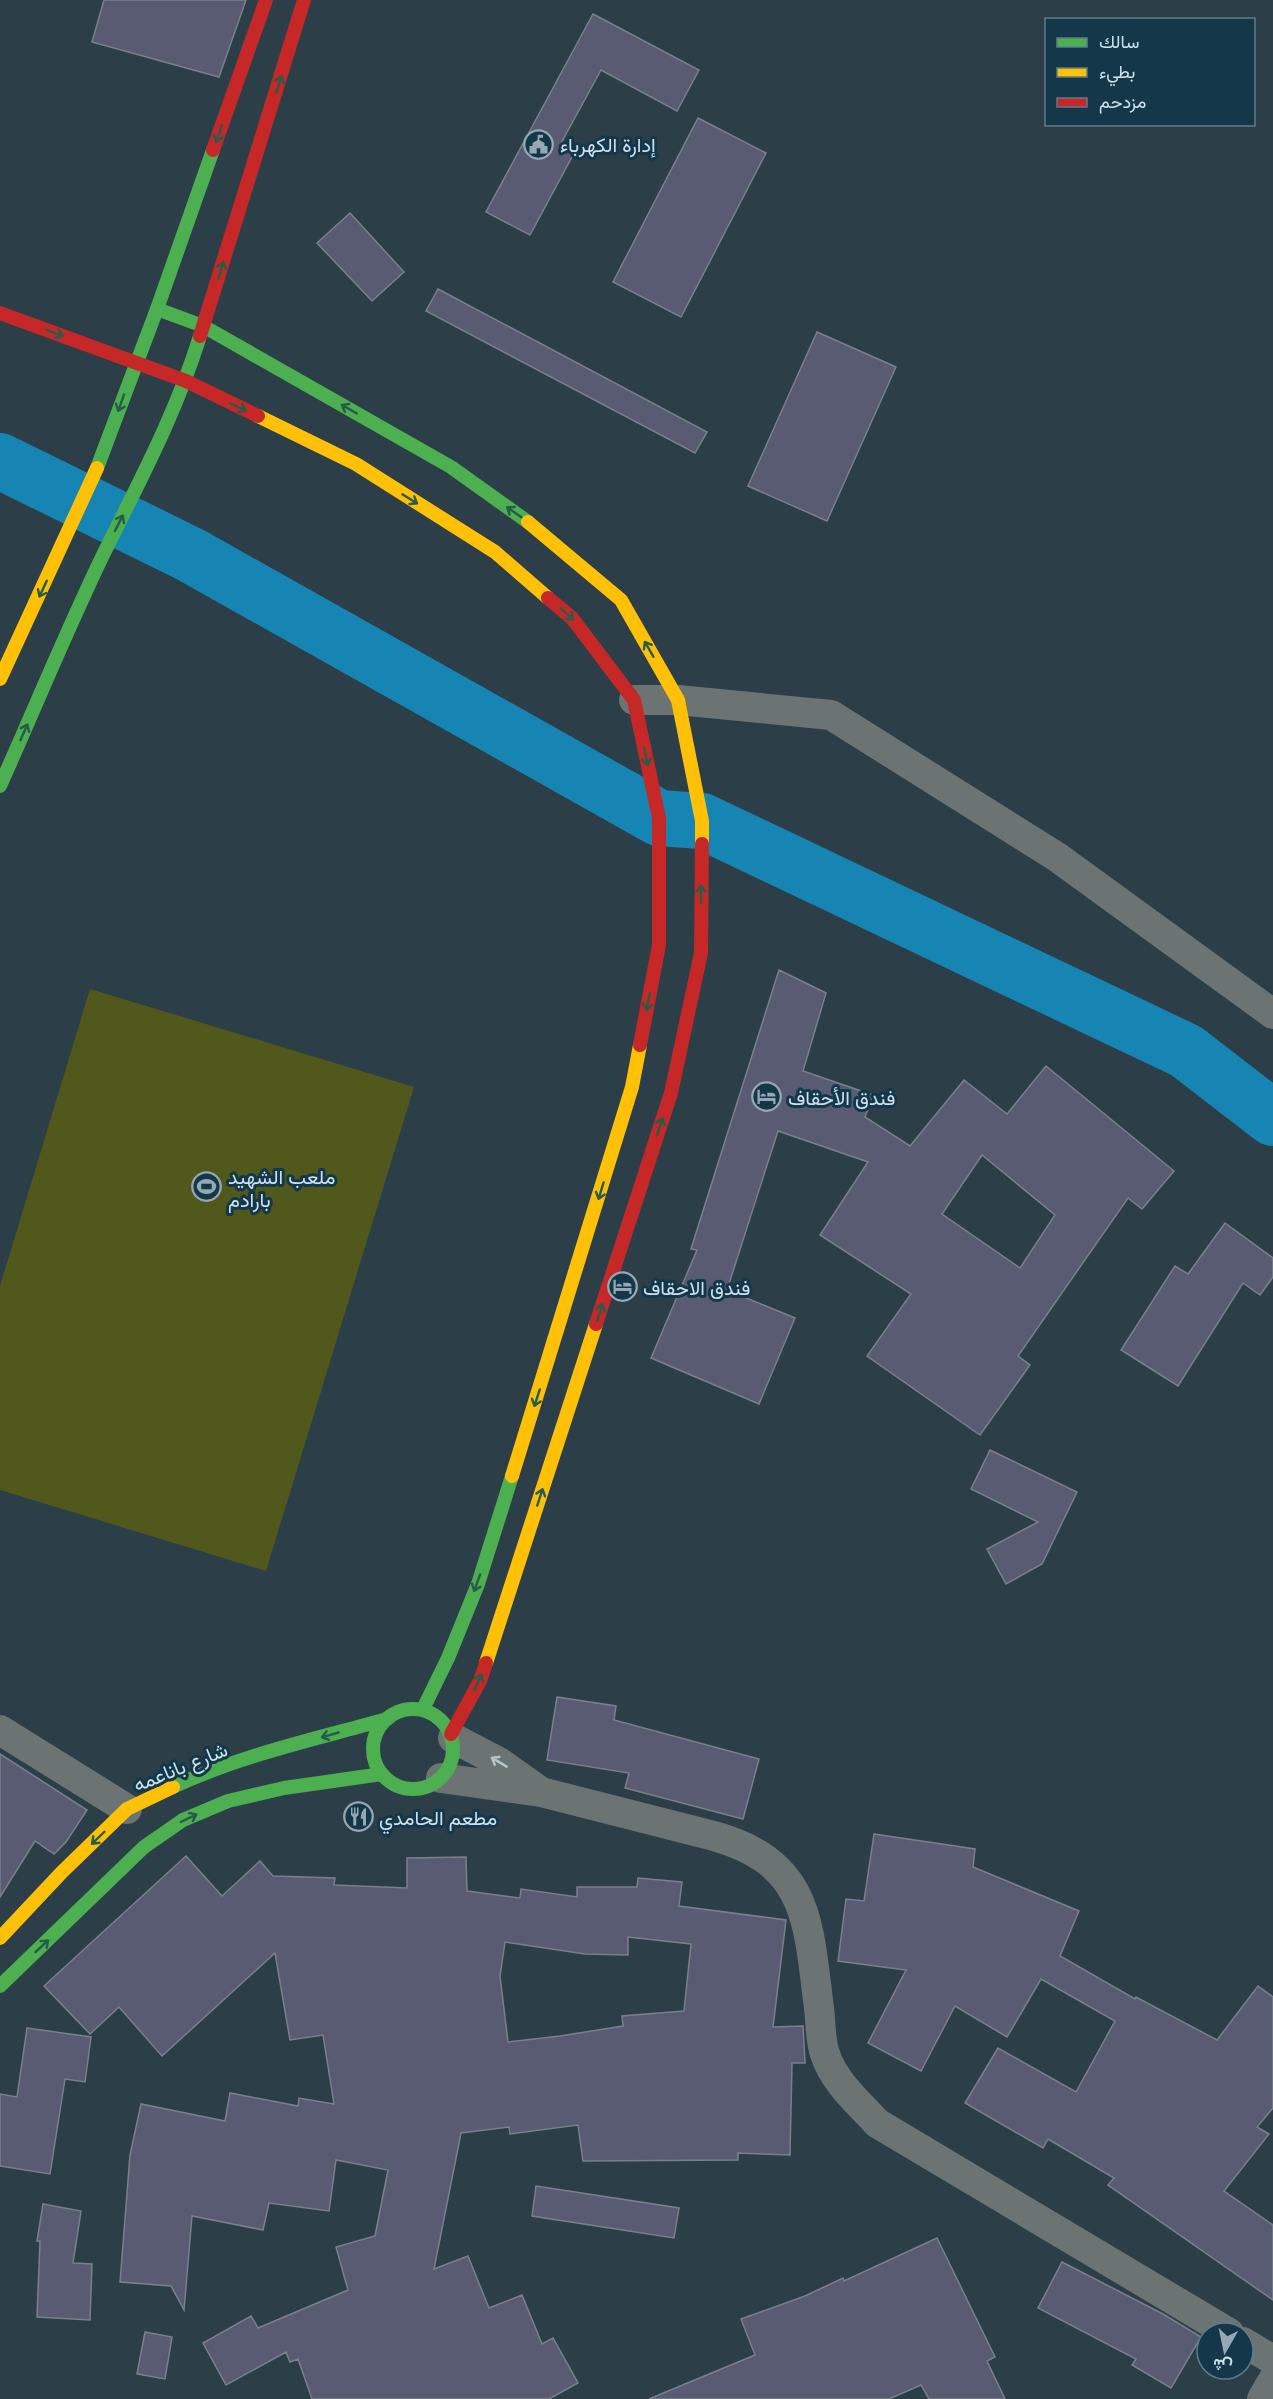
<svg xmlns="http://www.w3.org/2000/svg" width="1273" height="2399" viewBox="0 0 1273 2399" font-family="Lato,Vazirmatn,sans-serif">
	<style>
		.green { fill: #51581b }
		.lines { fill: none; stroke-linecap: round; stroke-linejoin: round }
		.river { stroke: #1785b3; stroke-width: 56 }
		.building { fill: #585b72; stroke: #79808c; stroke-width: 1.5; fill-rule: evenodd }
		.street { stroke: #6c7473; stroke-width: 30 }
		.fast { stroke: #4caf50; stroke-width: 14 }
		.slow { stroke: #ffc107; stroke-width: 14 }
		.jam { stroke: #c62828; stroke-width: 14 }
		.oneway { stroke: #255c4c }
		.oneway2 { stroke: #b5c5ce }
		.labels { text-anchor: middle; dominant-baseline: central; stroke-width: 6; stroke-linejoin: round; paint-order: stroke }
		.poi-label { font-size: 20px; fill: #cde0ec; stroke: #14384a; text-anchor: start }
		.street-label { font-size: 20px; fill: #cde0ec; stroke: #14384a }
	</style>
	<rect width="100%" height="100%" fill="#2c3f48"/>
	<path class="green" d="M 90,989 L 414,1087 L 266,1571 L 0,1490 L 0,1286 Z"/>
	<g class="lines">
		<path class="river" d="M 0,461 L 191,555 L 659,818 L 702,821 L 1186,1051 L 1273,1118"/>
	</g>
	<g class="building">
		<path d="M 104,0 L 246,0 L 219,77 L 92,42 Z"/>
		<path d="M 593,14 L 699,70 L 677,111 L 601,70 L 559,147 L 573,155 L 530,235 L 486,212 Z"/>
		<path d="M 698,118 L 766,153 L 681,317 L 613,282 Z"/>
		<path d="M 350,213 L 404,272 L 372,301 L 317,243 Z"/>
		<path d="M 438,289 L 707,432 L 695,453 L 426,311 Z"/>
		<path d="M 817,332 L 896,367 L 827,521 L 748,486 Z"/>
		<path d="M 779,970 L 826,993 L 803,1071 L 873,1095 L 865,1117 L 910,1146 L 964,1080 L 1007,1114 L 1046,1066 L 1174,1171 L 1142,1209 L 1128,1198 L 1018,1356 L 1030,1365 L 980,1435 L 867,1356 L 911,1294 L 820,1235 L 868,1162 L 778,1131 L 727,1290 L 795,1318 L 759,1404 L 651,1358 L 697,1250 L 691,1249 ZM 982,1155 L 1055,1215 L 1020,1268 L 942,1214 Z"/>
		<path d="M 1225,1223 L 1273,1258 L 1273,1277 L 1260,1295 L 1243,1283 L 1178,1386 L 1121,1350 L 1175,1266 L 1188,1274 Z"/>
		<path d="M 990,1450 L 1077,1492 L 1042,1564 L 1006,1584 L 987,1549 L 1038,1522 L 971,1489 Z"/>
		<path d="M 557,1697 L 616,1706 L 614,1720 L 759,1759 L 743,1819 L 625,1788 L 629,1773 L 547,1760 Z"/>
		<path d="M 0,1754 L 87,1810 L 66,1842 L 54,1854 L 35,1841 L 0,1897 Z"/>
		<path d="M 874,1834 L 975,1849 L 973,1867 L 1079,1911 L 1060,1956 L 1135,1999 L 1136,1997 L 1217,2040 L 1258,1986 L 1273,1997 L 1273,2108 L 1257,2127 L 1269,2134 L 1224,2191 L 1273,2225 L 1273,2300 L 1108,2185 L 1114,2178 L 1048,2139 L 1043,2148 L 965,2103 L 998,2048 L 1076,2092 L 1115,2021 L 1041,1979 L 1007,2037 L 955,2006 L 921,2071 L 868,2043 L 906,1970 L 838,1961 L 846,1899 L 864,1901 Z"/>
		<path d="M 186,1856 L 222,1896 L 260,1861 L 273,1876 L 335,1878 L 334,1885 L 407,1888 L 407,1858 L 466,1857 L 467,1891 L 520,1898 L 521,1889 L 577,1897 L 577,1887 L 637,1887 L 638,1878 L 682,1882 L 679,1906 L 786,1920 L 773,2027 L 803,2026 L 805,2063 L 792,2063 L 790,2155 L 738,2153 L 738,2160 L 583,2161 L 578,2125 L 510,2134 L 509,2127 L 461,2133 L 434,2269 L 468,2256 L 489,2308 L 522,2295 L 542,2344 L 553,2338 L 578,2383 L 549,2399 L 312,2399 L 298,2359 L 290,2362 L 286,2352 L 226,2385 L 203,2343 L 251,2316 L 258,2328 L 348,2290 L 336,2247 L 375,2236 L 388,2170 L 336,2160 L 329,2211 L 269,2203 L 263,2230 L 192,2216 L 184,2310 L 171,2286 L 120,2282 L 130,2155 L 141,2104 L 225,2121 L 230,2093 L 298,2106 L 299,2098 L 334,2104 L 323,2035 L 290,2040 L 275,1953 L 162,2056 L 119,2007 L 90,2034 L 44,1986 ZM 628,1937 L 691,1944 L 684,2011 L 622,2016 L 623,2026 L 560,2036 L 508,2042 L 500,1976 L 505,1942 L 585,1954 L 628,1955 Z"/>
		<path d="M 27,2028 L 91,2037 L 85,2082 L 65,2079 L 50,2174 L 0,2166 L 0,2094 L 17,2097 Z"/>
		<path d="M 536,2186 L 679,2208 L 674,2238 L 532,2216 Z"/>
		<path d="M 43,2204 L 81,2211 L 73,2263 L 92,2264 L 90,2320 L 37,2317 L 40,2241 L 37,2241 Z"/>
		<path d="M 937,2238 L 995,2357 L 987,2361 L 1005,2399 L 929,2399 L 921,2385 L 889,2399 L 649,2399 L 755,2355 L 741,2319 L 805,2296 L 843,2278 L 844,2281 Z"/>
		<path d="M 1062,2262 L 1163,2314 L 1201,2337 L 1171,2388 L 1132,2365 L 1136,2359 L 1038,2308 Z"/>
		<path d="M 145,2332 L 172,2337 L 165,2379 L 137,2374 Z"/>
	</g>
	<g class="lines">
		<g class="street">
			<path d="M 634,700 L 678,700 L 831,715 L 1057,857 L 1273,1014"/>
			<path d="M 0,1730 L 127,1809"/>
			<path d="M 453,1738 L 499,1762 L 541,1792"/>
			<path d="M 441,1778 L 541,1792 L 714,1836 C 810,1863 808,1923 819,2008 C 821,2023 820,2040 825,2054 C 834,2082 858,2102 877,2123 L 1229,2333"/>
			<path d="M 1243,2342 L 1273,2360"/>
			<path d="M 1262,2399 L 1273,2380"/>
		</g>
		<g class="fast">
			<path d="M 157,309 L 203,326 L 451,467 L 528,522"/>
			<path d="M 97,468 L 157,309 L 213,150"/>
			<path d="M 0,786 C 34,710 66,632 102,557 C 138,484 176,414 200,336"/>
			<circle cx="413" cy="1749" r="40"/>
			<path d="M 423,1709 L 448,1658 L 478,1584 L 512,1476"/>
			<path d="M 173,1787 C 241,1755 316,1739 387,1719"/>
			<path d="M 0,1986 L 144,1847 L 183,1820 L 228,1801 L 284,1788 L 382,1774"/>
		</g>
		<g class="slow">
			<path d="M 258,416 L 356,464 L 495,552 L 548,598"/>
			<path d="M 528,522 L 621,600 L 678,700 L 702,821 L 702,844"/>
			<path d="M 0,679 L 97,468"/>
			<path d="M 512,1476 L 632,1087 L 640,1045"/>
			<path d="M 486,1663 L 596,1324"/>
			<path d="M 0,1938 L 62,1872 L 127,1809 L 173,1787"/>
		</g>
		<g class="jam">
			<path d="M 213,150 L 266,0"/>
			<path d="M 0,313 L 186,381 L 258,416"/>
			<path d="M 200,336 L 304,0"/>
			<path d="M 548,598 L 572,618 L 634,700 L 659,818 L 659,945 L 640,1045"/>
			<path d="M 596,1324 L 671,1093 L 701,953 L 702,844"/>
			<path d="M 451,1734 L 480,1681 L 486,1663"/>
		</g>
	</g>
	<defs><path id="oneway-shaft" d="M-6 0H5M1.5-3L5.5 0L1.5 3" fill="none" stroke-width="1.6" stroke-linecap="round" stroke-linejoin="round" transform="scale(1.5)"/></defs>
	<g class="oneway">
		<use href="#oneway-shaft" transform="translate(279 84) rotate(-73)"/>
		<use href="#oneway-shaft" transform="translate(219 134) rotate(109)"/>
		<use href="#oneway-shaft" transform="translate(221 270) rotate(-73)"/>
		<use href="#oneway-shaft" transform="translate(55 333) rotate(20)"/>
		<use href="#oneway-shaft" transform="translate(121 403) rotate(110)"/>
		<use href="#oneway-shaft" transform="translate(238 407) rotate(26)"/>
		<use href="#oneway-shaft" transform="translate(349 409) rotate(-150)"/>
		<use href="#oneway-shaft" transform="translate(410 499) rotate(32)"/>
		<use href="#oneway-shaft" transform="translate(514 512) rotate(-145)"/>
		<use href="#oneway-shaft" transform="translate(119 523) rotate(-63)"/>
		<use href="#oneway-shaft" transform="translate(43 589) rotate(115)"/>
		<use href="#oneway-shaft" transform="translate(567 614) rotate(43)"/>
		<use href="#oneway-shaft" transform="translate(649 649) rotate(-120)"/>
		<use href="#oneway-shaft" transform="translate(24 732) rotate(-66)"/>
		<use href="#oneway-shaft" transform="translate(646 757) rotate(78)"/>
		<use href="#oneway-shaft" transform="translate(701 894) rotate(-90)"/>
		<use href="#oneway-shaft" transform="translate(648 1002) rotate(101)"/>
		<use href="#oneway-shaft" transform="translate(660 1126) rotate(-72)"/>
		<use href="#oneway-shaft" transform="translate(601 1191) rotate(107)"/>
		<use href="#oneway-shaft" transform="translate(600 1312) rotate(-72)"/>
		<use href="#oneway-shaft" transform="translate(537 1398) rotate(108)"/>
		<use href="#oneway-shaft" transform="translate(540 1497) rotate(-72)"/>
		<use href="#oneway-shaft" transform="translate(477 1583) rotate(110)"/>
		<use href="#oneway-shaft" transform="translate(478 1682) rotate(-66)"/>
		<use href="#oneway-shaft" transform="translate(330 1735) rotate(164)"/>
		<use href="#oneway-shaft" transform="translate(189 1818) rotate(-26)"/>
		<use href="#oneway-shaft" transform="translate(98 1838) rotate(136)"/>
		<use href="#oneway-shaft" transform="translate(42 1946) rotate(-43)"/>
	</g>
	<use class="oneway2" href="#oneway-shaft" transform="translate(499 1762) rotate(-149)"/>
	<defs>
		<symbol id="civic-ring" viewBox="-11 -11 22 22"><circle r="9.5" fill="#14384a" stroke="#95a8b3" stroke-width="1.5"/><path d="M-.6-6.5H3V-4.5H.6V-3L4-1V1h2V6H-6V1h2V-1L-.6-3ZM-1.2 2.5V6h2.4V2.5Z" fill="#95a8b3"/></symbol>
		<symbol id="hotel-ring" viewBox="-11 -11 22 22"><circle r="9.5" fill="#14384a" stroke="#95a8b3" stroke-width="1.5"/><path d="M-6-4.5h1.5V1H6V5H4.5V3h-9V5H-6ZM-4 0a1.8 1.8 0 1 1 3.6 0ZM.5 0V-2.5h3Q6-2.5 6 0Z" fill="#95a8b3"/></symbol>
		<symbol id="stadium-ring" viewBox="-11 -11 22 22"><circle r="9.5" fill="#14384a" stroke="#95a8b3" stroke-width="1.5"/><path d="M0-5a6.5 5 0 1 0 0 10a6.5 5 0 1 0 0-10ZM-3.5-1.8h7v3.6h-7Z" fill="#95a8b3"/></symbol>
		<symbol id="restaurant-ring" viewBox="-11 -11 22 22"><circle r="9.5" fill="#14384a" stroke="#95a8b3" stroke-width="1.5"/><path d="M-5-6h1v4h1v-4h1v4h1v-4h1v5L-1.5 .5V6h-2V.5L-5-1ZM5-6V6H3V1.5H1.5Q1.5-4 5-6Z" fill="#95a8b3"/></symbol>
	</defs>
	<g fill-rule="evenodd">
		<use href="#civic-ring" x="522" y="128" width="33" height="33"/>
		<use href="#hotel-ring" x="750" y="1080" width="33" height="33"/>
		<use href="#stadium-ring" x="190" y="1170" width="33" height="33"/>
		<use href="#hotel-ring" x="606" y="1270" width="33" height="33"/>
		<use href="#restaurant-ring" x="342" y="1800" width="33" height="33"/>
	</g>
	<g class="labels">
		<g class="poi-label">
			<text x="560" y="144">إدارة الكهرباء</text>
			<text x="788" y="1097">فندق الأحقاف</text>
			<text x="228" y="1176">ملعب الشهيد<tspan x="228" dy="23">بارادم</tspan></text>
			<text x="643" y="1287">فندق الاحقاف</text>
			<text x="379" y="1817">مطعم الحامدي</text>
		</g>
		<g class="street-label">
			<text transform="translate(180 1766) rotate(-22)">شارع باناعمه</text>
		</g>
	</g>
	<rect x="1045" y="18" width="210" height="108" fill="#14384a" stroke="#5e7b8b" stroke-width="1.5"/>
	<rect x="1057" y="38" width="30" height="9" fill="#4caf50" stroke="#5e7b8b" stroke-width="1.5"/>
	<text x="1099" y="48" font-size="18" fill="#cde0ec">سالك</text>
	<rect x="1057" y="68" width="30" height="9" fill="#ffc107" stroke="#5e7b8b" stroke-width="1.5"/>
	<text x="1099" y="78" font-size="18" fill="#cde0ec">بطيء</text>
	<rect x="1057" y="98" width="30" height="9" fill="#c62828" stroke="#5e7b8b" stroke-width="1.5"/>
	<text x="1099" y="108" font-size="18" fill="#cde0ec">مزدحم</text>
	<g transform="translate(1225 2351) rotate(189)"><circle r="28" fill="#14384a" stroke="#5e7b8b" stroke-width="1.5"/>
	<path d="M0-4.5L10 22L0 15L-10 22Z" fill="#95a8b3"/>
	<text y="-9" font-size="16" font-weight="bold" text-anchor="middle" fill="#cde0ec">ش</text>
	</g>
</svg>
